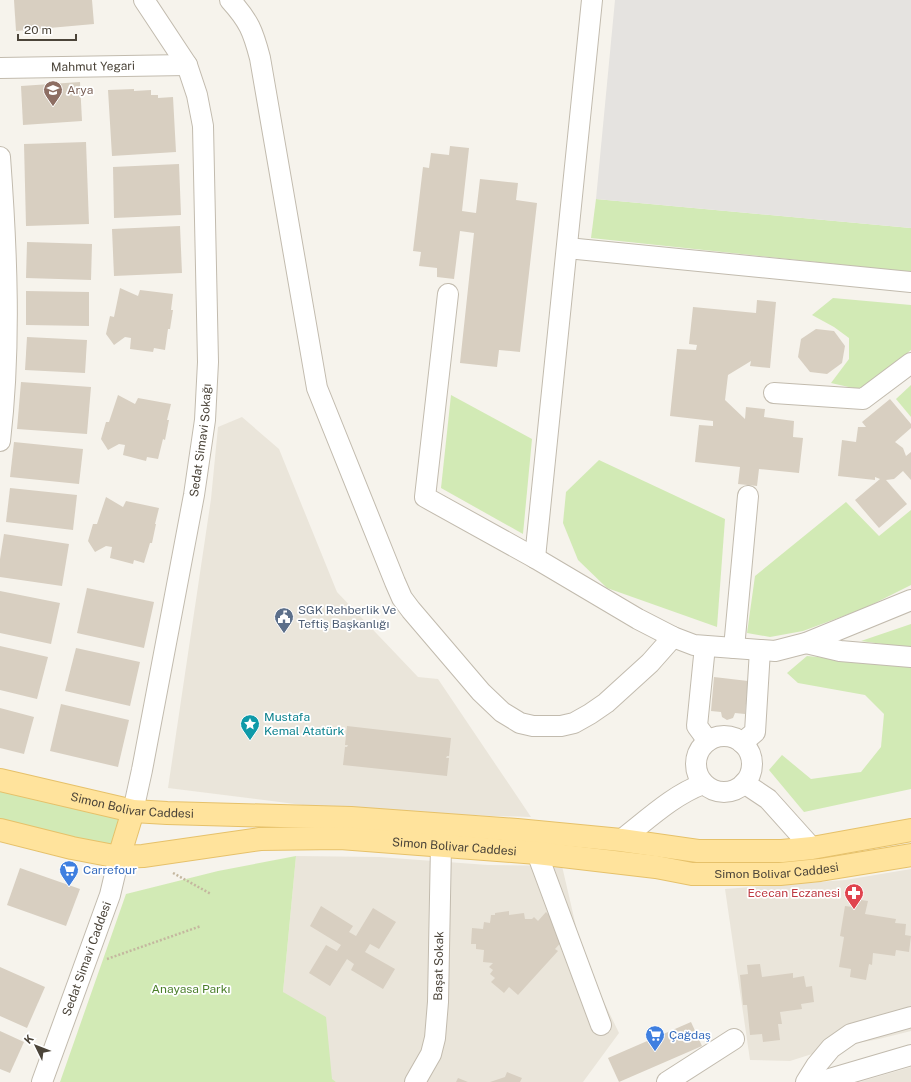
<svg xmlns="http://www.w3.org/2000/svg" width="911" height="1082" viewBox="0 0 911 1082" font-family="'Public Sans',sans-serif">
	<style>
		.residential { fill: #eae5da }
		.green { fill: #d2eab5 }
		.parking { fill: #e5e3e0 }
		.building { fill: #d8cfc1 }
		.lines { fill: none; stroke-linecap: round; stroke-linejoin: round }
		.minor-casing { stroke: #c2bbae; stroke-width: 22 }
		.major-casing { stroke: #e6c16a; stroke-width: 24 }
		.path { stroke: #c4b79f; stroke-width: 2.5; stroke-dasharray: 2 2; stroke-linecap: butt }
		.minor { stroke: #fff; stroke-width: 20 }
		.major { stroke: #ffe39c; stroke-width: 22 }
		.labels { text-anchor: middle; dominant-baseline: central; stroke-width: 3.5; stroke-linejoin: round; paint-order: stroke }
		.street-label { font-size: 12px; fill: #4b4439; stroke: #fff }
		.education-label { font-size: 12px; fill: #785e54; stroke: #fff; text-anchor: start }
		.service-label { font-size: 12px; fill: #4e5e75; stroke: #fff; text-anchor: start }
		.culture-label { font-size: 12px; fill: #0d838f; stroke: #fff; text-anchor: start }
		.shop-label { font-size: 12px; fill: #366cbe; stroke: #fff; text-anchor: start }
		.health-label { font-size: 12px; fill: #be3a42; stroke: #fff; text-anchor: end }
		.park-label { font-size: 12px; fill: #4a7f2a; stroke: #fff }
	</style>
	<rect width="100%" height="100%" fill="#f6f3ec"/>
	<g class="residential">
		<path d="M 242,417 L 279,449 L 337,592 L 418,677 L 438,679 L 531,817 L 358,812 L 168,788 L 211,499 L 218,427 Z"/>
		<path d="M 296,856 L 379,857 L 488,865 L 562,866 L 584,961 L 619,1033 L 583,1082 L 336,1082 L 332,1080 L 283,992 Z"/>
		<path d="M 911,869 L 911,1031 L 879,1039 L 831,1048 L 790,1061 L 750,1060 L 725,889 L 845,880 Z"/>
		<path d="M 911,1067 L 911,1082 L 859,1082 Z"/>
	</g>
	<g class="green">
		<path d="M 596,199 L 911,228 L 911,272 L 591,238 Z"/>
		<path d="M 833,298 L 911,305 L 911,350 L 862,390 L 831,383 L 849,359 L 849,338 L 834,327 L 812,315 Z"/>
		<path d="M 911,385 L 911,417 L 896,399 Z"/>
		<path d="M 451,395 L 532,439 L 523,534 L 441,488 Z"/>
		<path d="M 599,460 L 725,519 L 717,627 L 607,588 L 578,560 L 563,523 L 566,492 Z"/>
		<path d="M 846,502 L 879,536 L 911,510 L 911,585 L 865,608 L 803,631 L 770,637 L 747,633 L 755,576 Z"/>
		<path d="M 911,624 L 911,648 L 861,641 Z"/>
		<path d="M 807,656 L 911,666 L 911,789 L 804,812 L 769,770 L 782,755 L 811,779 L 861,772 L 881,747 L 884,714 L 865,695 L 798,683 L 787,673 Z"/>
		<path d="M 0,780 L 133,811 L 119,857 L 0,830 Z"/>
		<path d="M 296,856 L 283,992 L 326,1017 L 332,1079 L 336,1082 L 60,1082 L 126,894 L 218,871 Z"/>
	</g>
	<path class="parking" d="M 615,0 L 911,0 L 911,228 L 596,199 Z"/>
	<g class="building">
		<path d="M 14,0 L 92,0 L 94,24 L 16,31 Z"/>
		<path d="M 80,82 L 82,121 L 23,125 L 21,86 Z"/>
		<path d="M 134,89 L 134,91 L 151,90 L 151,95 L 158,95 L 158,98 L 173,97 L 176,152 L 112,156 L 108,90 Z"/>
		<path d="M 86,142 L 89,224 L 26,226 L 24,144 Z"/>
		<path d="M 450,146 L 469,148 L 462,211 L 476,213 L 480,179 L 518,183 L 516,200 L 537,203 L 520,352 L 499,350 L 497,367 L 460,363 L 474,233 L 460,231 L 454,279 L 437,277 L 437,268 L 419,266 L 421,252 L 413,251 L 423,167 L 429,168 L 431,153 L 449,155 Z"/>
		<path d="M 179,164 L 181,215 L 114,218 L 113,167 Z"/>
		<path d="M 180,226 L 182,273 L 114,276 L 112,229 Z"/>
		<path d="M 27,242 L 92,244 L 91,280 L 26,278 Z"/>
		<path d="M 120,288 L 138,296 L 140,290 L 173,294 L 171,310 L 173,310 L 170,329 L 168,329 L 165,350 L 154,348 L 153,352 L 130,349 L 131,338 L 125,337 L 114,345 L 106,334 L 110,316 L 114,317 Z"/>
		<path d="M 26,291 L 89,292 L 89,326 L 26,325 Z"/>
		<path d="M 757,300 L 776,302 L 770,368 L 750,366 L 751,361 L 728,375 L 725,400 L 745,419 L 746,407 L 765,409 L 764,417 L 794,421 L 793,437 L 803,438 L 799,473 L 759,469 L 757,486 L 738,484 L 740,467 L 695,462 L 699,425 L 713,426 L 713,421 L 670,416 L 677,349 L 696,350 L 697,345 L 689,344 L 693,307 L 756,313 Z"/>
		<path d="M 816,329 L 834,331 L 845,346 L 842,363 L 827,374 L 810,372 L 798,357 L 801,339 Z"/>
		<path d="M 27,337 L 87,340 L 85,373 L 25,370 Z"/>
		<path d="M 21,382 L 91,387 L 87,434 L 17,429 Z"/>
		<path d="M 118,395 L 135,404 L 138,398 L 171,404 L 167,420 L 169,420 L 165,440 L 163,439 L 158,459 L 147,457 L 146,461 L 123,455 L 125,445 L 119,444 L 108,450 L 101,439 L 106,422 L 109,422 Z"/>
		<path d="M 890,399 L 911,424 L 911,428 L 895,442 L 903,448 L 906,456 L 911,452 L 911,480 L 903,471 L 894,479 L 886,480 L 907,504 L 879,528 L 855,500 L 880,479 L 875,477 L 875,480 L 838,476 L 842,440 L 856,442 L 858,427 L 866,427 L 862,422 Z"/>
		<path d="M 14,442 L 83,449 L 79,484 L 10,477 Z"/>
		<path d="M 10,488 L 77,495 L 73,530 L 6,522 Z"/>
		<path d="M 106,497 L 123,507 L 126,501 L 159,508 L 155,524 L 156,524 L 152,543 L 150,543 L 144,563 L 134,560 L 133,564 L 110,558 L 112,547 L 106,546 L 95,552 L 88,541 L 93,524 L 97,524 Z"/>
		<path d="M 4,534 L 69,544 L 62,586 L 0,577 L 0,559 Z"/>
		<path d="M 87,588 L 154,602 L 144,648 L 77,633 Z"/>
		<path d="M 0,591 L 60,603 L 51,644 L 0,633 Z"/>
		<path d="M 0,646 L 48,657 L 37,699 L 0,690 Z"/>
		<path d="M 76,648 L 140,662 L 130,706 L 65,691 Z"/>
		<path d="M 714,677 L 748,681 L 745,714 L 735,713 L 733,718 L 727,720 L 722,717 L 721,712 L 711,711 Z"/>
		<path d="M 61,704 L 129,720 L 118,767 L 50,751 Z"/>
		<path d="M 0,708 L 34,717 L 24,754 L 0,748 Z"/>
		<path d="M 347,726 L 451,738 L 449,756 L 447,756 L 446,758 L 449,758 L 447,776 L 343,765 L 345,747 L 347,747 L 348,745 L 345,745 Z"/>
		<path d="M 20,868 L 80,889 L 66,926 L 7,905 Z"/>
		<path d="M 854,899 L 868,901 L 865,914 L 896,919 L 895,923 L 906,924 L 905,935 L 911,936 L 909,952 L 896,950 L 895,956 L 873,953 L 872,965 L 869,964 L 866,980 L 850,977 L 851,969 L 839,967 L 844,937 L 840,936 L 845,906 L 853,907 Z"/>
		<path d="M 321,906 L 353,926 L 349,932 L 356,936 L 373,908 L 396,922 L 379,949 L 370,944 L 365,952 L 395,969 L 383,989 L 351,970 L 354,964 L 347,959 L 330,986 L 309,973 L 326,945 L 337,951 L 341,945 L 310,926 Z"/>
		<path d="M 509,911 L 509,915 L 524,913 L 525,919 L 532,919 L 534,917 L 538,921 L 546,912 L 559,925 L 565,938 L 555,949 L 558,951 L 518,995 L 509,987 L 504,993 L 491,982 L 495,978 L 490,974 L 493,970 L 489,967 L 493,963 L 483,962 L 484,950 L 476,949 L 476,944 L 471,944 L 472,928 L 483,929 L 484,922 L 490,923 L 491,915 L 495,915 L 495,913 Z"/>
		<path d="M 760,964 L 762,977 L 793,973 L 793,978 L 804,976 L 806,987 L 812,986 L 814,1002 L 801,1004 L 802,1009 L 780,1012 L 782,1024 L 778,1024 L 780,1040 L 763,1042 L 762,1034 L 750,1035 L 747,1005 L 743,1005 L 740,975 L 748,974 L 747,965 Z"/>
		<path d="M 0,967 L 45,987 L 27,1028 L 0,1016 Z"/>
		<path d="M 691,1022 L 702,1046 L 619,1082 L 608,1058 Z"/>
		<path d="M 0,1031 L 24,1042 L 10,1073 L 0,1069 Z"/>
		<path d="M 507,1072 L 522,1078 L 520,1082 L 490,1082 L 505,1077 Z"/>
		<path d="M 458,1078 L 468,1082 L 456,1082 Z"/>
	</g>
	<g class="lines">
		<defs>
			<g id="minor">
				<path d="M 230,0 C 249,21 253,31 260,58 L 317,388 L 395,582 L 402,598 L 411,610 L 481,692 L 502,712 L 520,723 L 533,726 L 561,726 L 574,723 L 590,714 L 606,703 L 650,663 L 673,637"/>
				<path id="s1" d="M 0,68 L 187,65"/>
				<path d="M 0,157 C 7,251 11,347 0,441"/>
				<path d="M 567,248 L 911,282"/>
				<path d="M 448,294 L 425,497 L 535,558 L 638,619 L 673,637 L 694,645 L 775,651 L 806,643 L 911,600"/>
				<path d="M 774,393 L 863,399 L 911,363"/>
				<path d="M 535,558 L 592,0"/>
				<path d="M 806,643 L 840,651 L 911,657"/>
				<path d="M 705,646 L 697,726 L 708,741"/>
				<path d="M 734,648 L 748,496"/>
				<circle cx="724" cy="764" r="28"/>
				<path d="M 742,743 L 755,732 L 760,650"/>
				<path d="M 744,783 L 768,799 L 812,848"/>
				<path id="s2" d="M 133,811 L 142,770 L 194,495 L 205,420 L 208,362 L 203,126 L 197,95 L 187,65 L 144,0"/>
				<path d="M 621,840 C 647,820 673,795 703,784"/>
				<path d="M 537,853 L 601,1025"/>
				<path id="s3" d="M 42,1082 L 110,895 L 119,857"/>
				<path id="s4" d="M 415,1082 L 431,1054 L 435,1038 L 438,1002 L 441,845"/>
				<path d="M 667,1082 L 734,1039"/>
				<path d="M 806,1082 L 816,1066 L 831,1048 L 851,1034 L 911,1017"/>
				<path d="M 819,1082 L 911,1055"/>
			</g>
			<g id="major">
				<path id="s5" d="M 0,780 L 133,811 L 167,813 L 351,818 L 517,830 L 621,840 L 698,851 L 782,851 L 812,848 L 911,830"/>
				<path id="s6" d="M 0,830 L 72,848 L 119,857 L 143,856 L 260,839 L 340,838 L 537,853 L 656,867 L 692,874 L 780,874 L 820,870 L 911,855"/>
				<path d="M 119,857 L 133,811"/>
			</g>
		</defs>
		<use href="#minor" class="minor-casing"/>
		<use href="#major" class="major-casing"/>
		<g class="path">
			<path d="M 173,873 L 211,894"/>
			<path d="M 107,959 L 201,926"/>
		</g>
		<use href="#minor" class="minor"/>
		<use href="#major" class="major"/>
	</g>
	<defs>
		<symbol id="school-pin" viewBox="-11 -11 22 30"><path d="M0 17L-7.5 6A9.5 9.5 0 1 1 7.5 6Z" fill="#8d6e63" stroke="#fff"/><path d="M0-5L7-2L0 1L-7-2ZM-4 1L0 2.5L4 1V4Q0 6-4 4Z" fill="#fff"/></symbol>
		<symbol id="civic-pin" viewBox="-11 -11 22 30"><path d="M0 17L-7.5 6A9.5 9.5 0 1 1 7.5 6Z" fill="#5c6f8a" stroke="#fff"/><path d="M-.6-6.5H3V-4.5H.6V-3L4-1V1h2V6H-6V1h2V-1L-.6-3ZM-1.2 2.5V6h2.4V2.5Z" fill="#fff"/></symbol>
		<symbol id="sight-pin" viewBox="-11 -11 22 30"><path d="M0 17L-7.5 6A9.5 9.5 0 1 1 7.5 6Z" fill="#0f9aa8" stroke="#fff"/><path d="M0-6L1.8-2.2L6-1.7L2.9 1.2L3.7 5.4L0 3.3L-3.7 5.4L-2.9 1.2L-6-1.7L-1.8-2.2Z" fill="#fff"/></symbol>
		<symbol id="supermarket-pin" viewBox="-11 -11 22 30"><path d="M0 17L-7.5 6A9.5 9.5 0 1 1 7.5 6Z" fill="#3f7fe0" stroke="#fff"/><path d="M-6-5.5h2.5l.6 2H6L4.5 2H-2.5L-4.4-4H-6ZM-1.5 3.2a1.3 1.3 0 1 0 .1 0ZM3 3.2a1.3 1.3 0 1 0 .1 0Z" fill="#fff"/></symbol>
		<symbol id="pharmacy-pin" viewBox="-11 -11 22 30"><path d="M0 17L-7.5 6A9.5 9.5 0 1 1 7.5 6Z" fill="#e0444e" stroke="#fff"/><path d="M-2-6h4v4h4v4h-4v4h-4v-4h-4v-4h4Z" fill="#fff"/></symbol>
	</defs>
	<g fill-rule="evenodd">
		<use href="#school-pin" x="42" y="79" width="22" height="30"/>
		<use href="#civic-pin" x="273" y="606" width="22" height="30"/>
		<use href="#sight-pin" x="239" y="713" width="22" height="30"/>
		<use href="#supermarket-pin" x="58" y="859" width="22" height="30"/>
		<use href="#pharmacy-pin" x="843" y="882" width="22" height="30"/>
		<use href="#supermarket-pin" x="644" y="1024" width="22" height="30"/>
	</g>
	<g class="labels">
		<g class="street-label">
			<text stroke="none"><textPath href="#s1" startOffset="93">Mahmut Yegari</textPath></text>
			<text stroke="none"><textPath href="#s2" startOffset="377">Sedat Simavi Sokağı</textPath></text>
			<text stroke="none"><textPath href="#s5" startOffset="135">Simon Bolivar Caddesi</textPath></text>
			<text stroke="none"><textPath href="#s6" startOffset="459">Simon Bolivar Caddesi</textPath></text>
			<text stroke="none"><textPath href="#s6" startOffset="783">Simon Bolivar Caddesi</textPath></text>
			<text stroke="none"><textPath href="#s3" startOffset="131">Sedat Simavi Caddesi</textPath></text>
			<text stroke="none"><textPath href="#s4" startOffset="121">Başat Sokak</textPath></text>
		</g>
		<g class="education-label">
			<text x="67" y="90">Arya</text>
		</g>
		<g class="service-label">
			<text x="298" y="610">SGK Rehberlik Ve<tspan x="298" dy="14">Teftiş Başkanlığı</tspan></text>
		</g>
		<g class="culture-label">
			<text x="264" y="717">Mustafa<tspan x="264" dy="14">Kemal Atatürk</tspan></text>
		</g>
		<g class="shop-label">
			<text x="83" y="870">Carrefour</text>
			<text x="669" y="1035">Çağdaş</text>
		</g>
		<g class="health-label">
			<text x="840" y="893">Ececan Eczanesi</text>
		</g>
		<g class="park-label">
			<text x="191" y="989">Anayasa Parkı</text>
		</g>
	</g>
	<g transform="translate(36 1046) rotate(313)" stroke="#ffffff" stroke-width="3" paint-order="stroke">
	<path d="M0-3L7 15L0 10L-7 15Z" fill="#4b4439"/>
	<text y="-6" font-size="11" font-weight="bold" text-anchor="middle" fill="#4b4439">K</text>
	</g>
	<path d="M18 34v6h58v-6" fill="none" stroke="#4b4439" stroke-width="2"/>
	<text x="24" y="34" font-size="12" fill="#4b4439" stroke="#ffffff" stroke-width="3" paint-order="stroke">20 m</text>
</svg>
